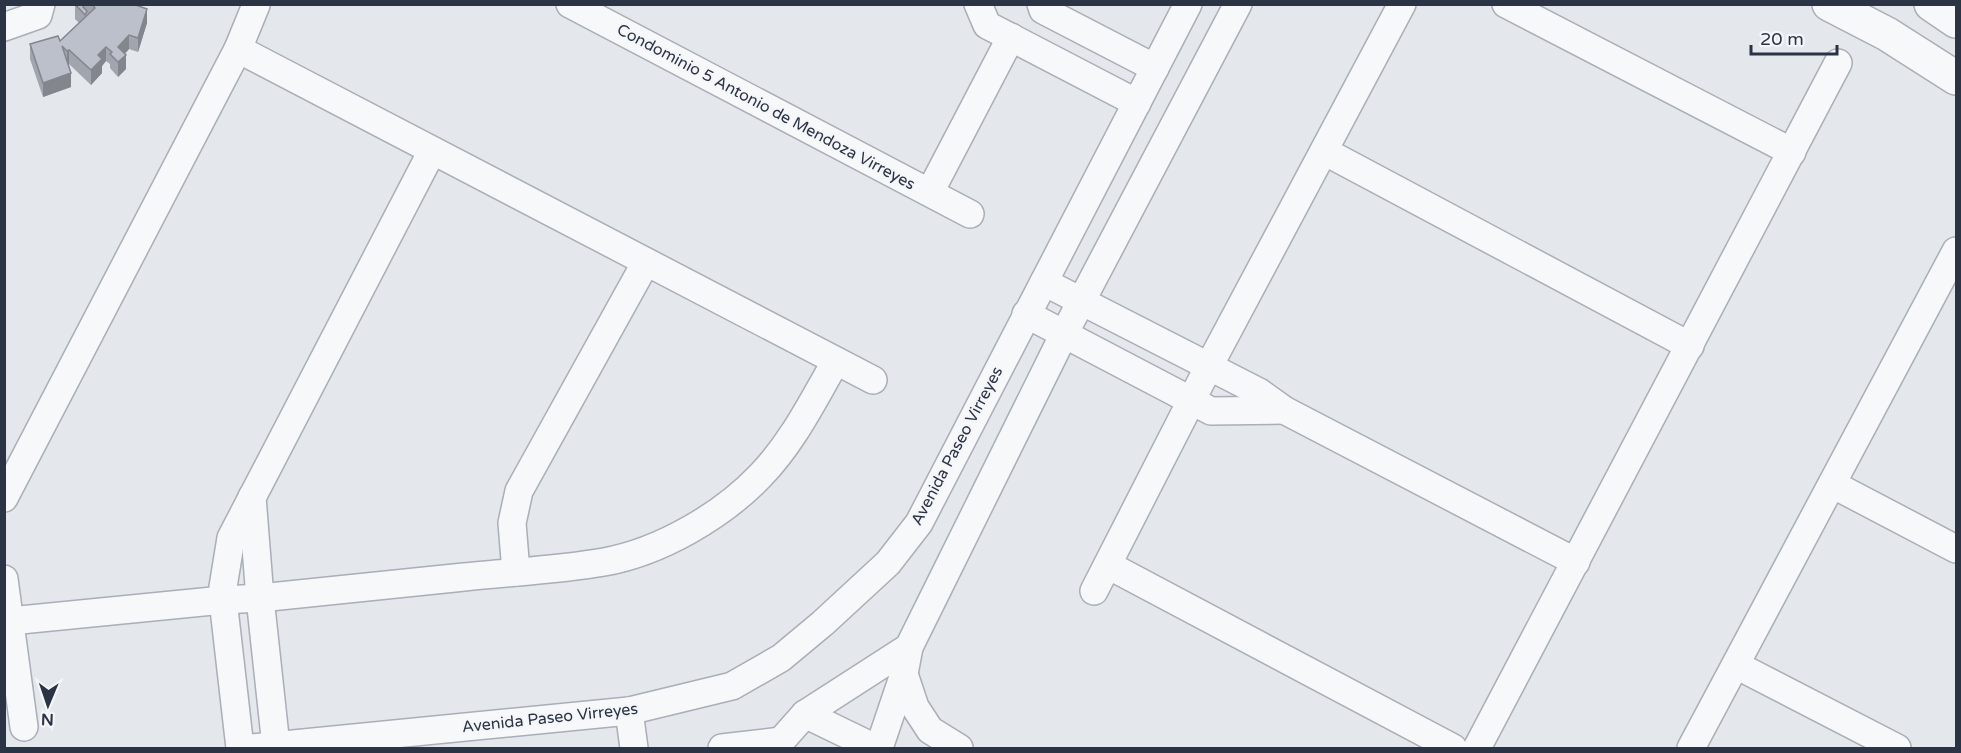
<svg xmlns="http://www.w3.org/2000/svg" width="1961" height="753" viewBox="0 0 1961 753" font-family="'Varela Round',sans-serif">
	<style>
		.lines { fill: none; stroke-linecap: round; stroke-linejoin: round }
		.minor-casing { stroke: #a9aeb7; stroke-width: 30 }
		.tertiary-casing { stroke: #a9aeb7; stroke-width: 36 }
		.minor { stroke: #f7f8fa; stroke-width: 27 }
		.tertiary { stroke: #f7f8fa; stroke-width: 33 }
		.wall { fill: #a1a5ae }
		.shaded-wall { fill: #83868d }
		.building { fill: #bbc0ca; stroke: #83868d; stroke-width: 1.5 }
		.labels { text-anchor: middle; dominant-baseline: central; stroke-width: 4.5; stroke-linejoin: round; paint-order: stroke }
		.street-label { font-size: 16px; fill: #2b3445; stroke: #f4f6f9 }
	</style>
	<rect width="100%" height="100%" fill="#e4e7ec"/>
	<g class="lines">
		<defs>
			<g id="minor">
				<path d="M 570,4 L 970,214"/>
				<path d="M 978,4 L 987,25 L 1137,103"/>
				<path d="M 1041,4 L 1043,10 L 1155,68"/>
				<path d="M 1506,4 L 1792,152"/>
				<path d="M 4,27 L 38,15 L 41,4"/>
				<path d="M 238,49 L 873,380"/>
				<path d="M 1324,151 L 1690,346"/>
				<path d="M 930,192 L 1011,37"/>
				<path d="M 1044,282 L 1259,392 L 1284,410 L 1576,562"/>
				<path d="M 1026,314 L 1211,411 L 1284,410"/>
				<path d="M 1832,484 L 1956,549"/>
				<path d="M 252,497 L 260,598 L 276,746"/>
				<path d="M 4,498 L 238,49 L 256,5"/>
				<path d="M 1108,565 L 1453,748"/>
				<path d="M 516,572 L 512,523 L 519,491 L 646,262"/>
				<path d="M 4,579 L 24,727"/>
				<path d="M 1094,591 L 1209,366 L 1402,4"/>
				<path d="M 10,621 L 223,600 L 260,598 C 328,591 396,584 464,577 C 510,572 558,570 604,562 C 660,552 722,516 761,475 C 793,442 813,400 836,361"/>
				<path d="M 1736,665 L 1897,748"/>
				<path d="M 904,674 L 915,707 L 930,730 L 959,748"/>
				<path d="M 629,711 L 634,748"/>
				<path d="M 805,714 L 875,748"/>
				<path d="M 240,748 L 223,600 L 223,587 L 231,538 L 432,151"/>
				<path d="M 252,748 L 629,711 L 732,686 L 781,658 L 823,623 L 888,563 L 919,523 L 1188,4"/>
				<path d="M 722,748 L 781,741 L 805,714 L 909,647 L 1064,334 L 1238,4"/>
				<path d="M 879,748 L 904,674 L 909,647"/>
				<path d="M 1477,748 L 1838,63"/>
				<path d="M 1691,748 L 1956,251"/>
			</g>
			<g id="tertiary">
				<path d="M 1829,4 L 1887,34 L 1956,78"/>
				<path d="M 1931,4 L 1956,21"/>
			</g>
		</defs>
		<use href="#minor" class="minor-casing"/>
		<use href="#tertiary" class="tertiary-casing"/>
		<use href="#minor" class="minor"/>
		<use href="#tertiary" class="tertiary"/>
	</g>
	<path class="wall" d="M 75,4 L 133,4 L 147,23 L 138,52 L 129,49 L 125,54 L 126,69 L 118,77 L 110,68 L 110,64 L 106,61 L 102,66 L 102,73 L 91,85 L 69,64 L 71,87 L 43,97 L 30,59 L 30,44 L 60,41 L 79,23 L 75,19 Z"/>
	<g class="shaded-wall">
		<path d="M 147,9 L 147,23 L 138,52 L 138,38 Z"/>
		<path d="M 129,35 L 129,49 L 118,61 L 118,47 Z"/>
		<path d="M 106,47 L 106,61 L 102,66 L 102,73 L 91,85 L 91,70 L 98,55 Z"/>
		<path d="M 69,50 L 69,64 L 67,65 L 67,51 Z"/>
		<path d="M 126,55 L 126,69 L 118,77 L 118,62 Z"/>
		<path d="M 71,73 L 71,87 L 43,97 L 43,83 Z"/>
	</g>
	<g class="building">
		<path d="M 75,4 L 84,4 L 83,7 L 87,11 L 85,15 Z"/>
		<path d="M 92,4 L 133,4 L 147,9 L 138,38 L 129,35 L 118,47 L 126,55 L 118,62 L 110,54 L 112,52 L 106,47 L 98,55 L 102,59 L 91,70 L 69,50 L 67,51 L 62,46 L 71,73 L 43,83 L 30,44 L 58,36 L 60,41 L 95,8 Z"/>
	</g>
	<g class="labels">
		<g class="street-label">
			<text transform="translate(766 107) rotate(28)">Condominio 5 Antonio de Mendoza Virreyes</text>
			<text transform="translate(957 446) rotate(-62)">Avenida Paseo Virreyes</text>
			<text transform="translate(550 718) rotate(-6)">Avenida Paseo Virreyes</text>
		</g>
	</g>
	<rect width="1961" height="753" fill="none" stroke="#2b3445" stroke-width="12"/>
	<g transform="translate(48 705) rotate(182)" stroke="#f4f6f9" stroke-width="4.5" paint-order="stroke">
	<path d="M0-4.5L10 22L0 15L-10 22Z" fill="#2b3445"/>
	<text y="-9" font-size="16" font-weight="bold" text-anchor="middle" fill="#2b3445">N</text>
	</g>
	<path d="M1751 45v9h86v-9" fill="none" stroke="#2b3445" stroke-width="3"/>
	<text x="1760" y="45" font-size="18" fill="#2b3445" stroke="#f4f6f9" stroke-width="4.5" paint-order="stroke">20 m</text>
</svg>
